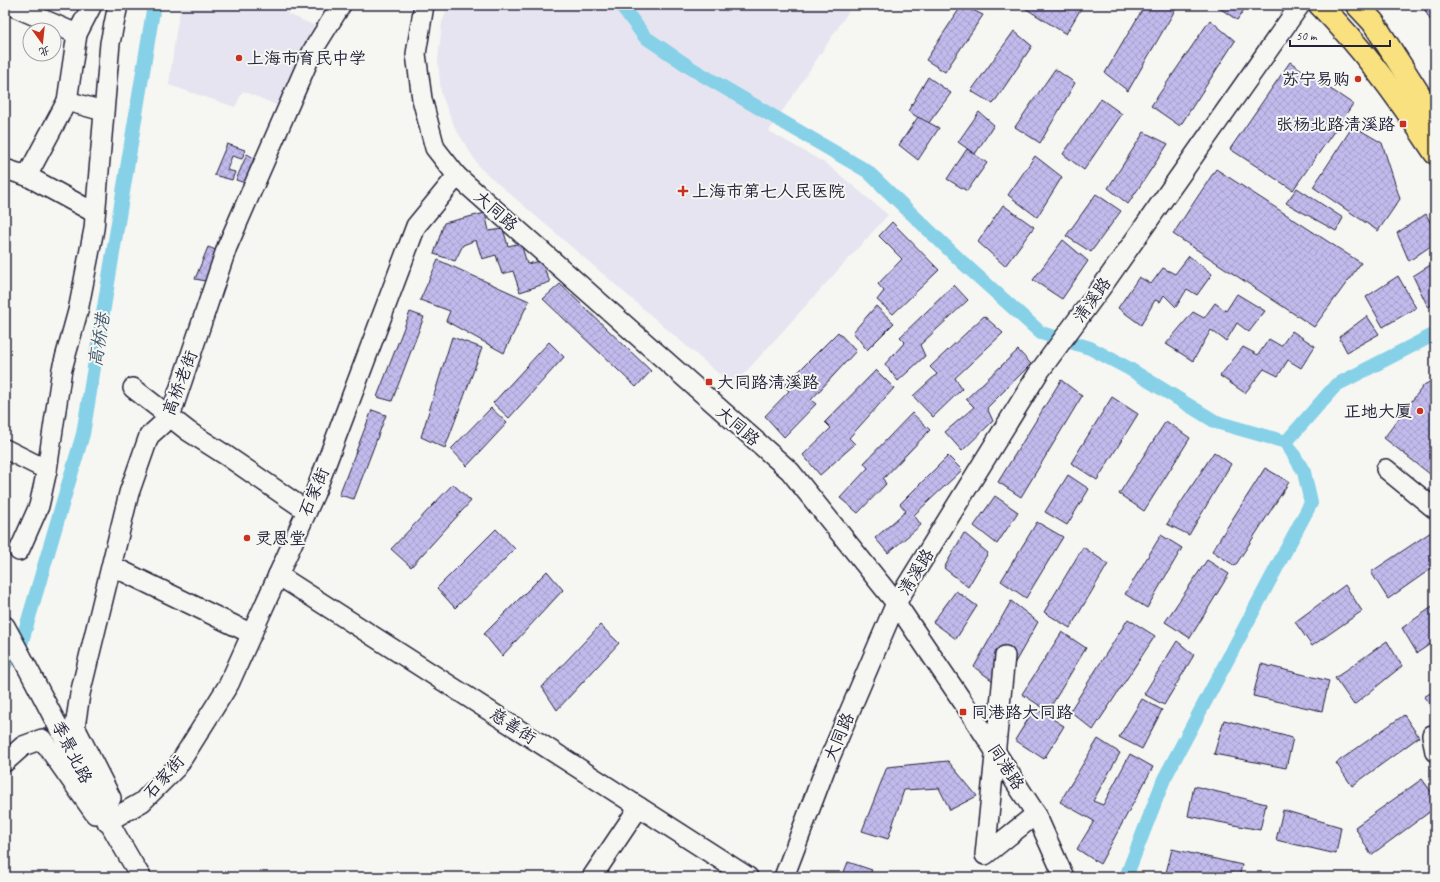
<svg xmlns="http://www.w3.org/2000/svg" width="1440" height="882" viewBox="0 0 1440 882" font-family="Caveat,'LXGW WenKai TC',sans-serif">
	<style>
		.built { fill: #e6e4f0 }
		.lines { fill: none; stroke-linecap: round; stroke-linejoin: round }
		.canal { stroke: #86d1e7; stroke-width: 14 }
		.building { fill: url(#building-cross-hatch); stroke: #22223b }
		.minor-casing { stroke: #22223b; stroke-width: 22 }
		.major-casing { stroke: #22223b; stroke-width: 25 }
		.minor { stroke: #f6f6f2; stroke-width: 19 }
		.major { stroke: #fae180; stroke-width: 22 }
		.poi-dot { fill: #c8321e; stroke: #f6f6f2; stroke-width: 1.5 }
		.labels { text-anchor: middle; dominant-baseline: central; stroke-width: 4; stroke-linejoin: round; paint-order: stroke }
		.poi-label { font-size: 17px; fill: #22223b; stroke: #f6f6f2; text-anchor: start }
		.street-label { font-size: 17px; fill: #22223b; stroke: #f6f6f2 }
		.water-label { font-size: 18px; font-style: italic; fill: #40576f; stroke: #f6f6f2 }
	</style>
	<defs>
		<pattern id="building-cross-hatch" width="8" height="8" patternUnits="userSpaceOnUse"><rect width="8" height="8" fill="#c1baec"/><path d="M0 0l8 8M0 8l8-8" fill="none" stroke="#a6a0cb"/></pattern>
	</defs>
	<rect width="100%" height="100%" fill="#f6f6f2"/>
	<filter id="ink" filterUnits="userSpaceOnUse"><feTurbulence type="fractalNoise" baseFrequency=".025" numOctaves="2"/><feDisplacementMap in="SourceGraphic" scale="8" xChannelSelector="R" yChannelSelector="G"/><feConvolveMatrix kernelMatrix="1 2 1 2 8 2 1 2 1" color-interpolation-filters="sRGB"/></filter>
	<g filter="url(#ink)">
		<g class="built">
			<path d="M 181,5 L 291,5 L 288,14 L 320,28 L 281,107 L 243,91 L 235,107 L 169,85 L 176,31 Z"/>
			<path d="M 449,5 L 853,5 L 769,131 L 828,165 L 888,215 L 733,386 L 480,168 L 455,128 L 441,93 L 438,61 L 442,22 Z"/>
		</g>
		<g class="lines">
			<g class="canal">
				<path d="M 621,5 L 645,37 L 694,70 L 867,171 L 963,263 L 1041,333 L 1090,348 L 1128,368 L 1216,422 L 1286,442 L 1304,472 L 1311,503 L 1164,779 L 1126,877"/>
				<path d="M 1286,442 L 1336,385 L 1435,334"/>
				<path d="M 5,664 L 22,641 L 83,434 L 154,5"/>
			</g>
		</g>
		<g class="building">
			<path d="M 962,5 L 983,15 L 945,72 L 926,60 Z"/>
			<path d="M 1020,5 L 1083,5 L 1066,34 Z"/>
			<path d="M 1145,5 L 1178,5 L 1128,91 L 1105,73 Z"/>
			<path d="M 1215,5 L 1247,5 L 1237,20 Z"/>
			<path d="M 1422,5 L 1435,5 L 1435,26 L 1433,25 Z"/>
			<path d="M 1210,20 L 1235,41 L 1180,126 L 1151,106 Z"/>
			<path d="M 1014,31 L 1032,46 L 993,104 L 971,91 Z"/>
			<path d="M 1290,62 L 1353,104 L 1293,190 L 1230,149 Z"/>
			<path d="M 1055,69 L 1075,83 L 1040,143 L 1015,127 Z"/>
			<path d="M 928,77 L 951,93 L 928,124 L 908,111 Z"/>
			<path d="M 1101,99 L 1122,114 L 1084,170 L 1063,154 Z"/>
			<path d="M 979,112 L 994,125 L 975,154 L 958,142 Z"/>
			<path d="M 918,117 L 939,128 L 918,160 L 899,145 Z"/>
			<path d="M 1353,126 L 1382,143 L 1400,199 L 1378,231 L 1313,187 Z"/>
			<path d="M 1144,132 L 1168,144 L 1128,204 L 1108,188 Z"/>
			<path d="M 227,144 L 245,150 L 242,159 L 232,156 L 227,170 L 235,172 L 232,180 L 214,175 Z"/>
			<path d="M 967,149 L 987,163 L 967,191 L 947,179 Z"/>
			<path d="M 247,154 L 254,158 L 245,183 L 236,180 Z"/>
			<path d="M 1035,156 L 1062,177 L 1037,217 L 1008,195 Z"/>
			<path d="M 1216,169 L 1361,263 L 1314,327 L 1173,234 Z"/>
			<path d="M 1297,188 L 1343,218 L 1336,231 L 1286,203 Z"/>
			<path d="M 1096,194 L 1121,211 L 1091,252 L 1066,236 Z"/>
			<path d="M 1003,205 L 1034,227 L 1005,266 L 978,242 Z"/>
			<path d="M 485,213 L 489,231 L 503,229 L 508,246 L 521,243 L 527,264 L 541,261 L 550,282 L 520,292 L 513,271 L 502,274 L 496,255 L 482,259 L 476,240 L 463,245 L 455,261 L 434,254 L 444,223 Z"/>
			<path d="M 1426,214 L 1435,231 L 1435,243 L 1409,261 L 1397,233 Z"/>
			<path d="M 892,222 L 939,270 L 893,314 L 877,300 L 884,291 L 878,284 L 902,259 L 879,236 Z"/>
			<path d="M 1063,240 L 1088,261 L 1062,299 L 1033,280 Z"/>
			<path d="M 208,247 L 216,250 L 206,281 L 195,279 Z"/>
			<path d="M 1189,256 L 1212,274 L 1197,295 L 1187,289 L 1176,307 L 1164,295 L 1160,302 L 1155,300 L 1141,325 L 1118,308 L 1139,277 L 1151,284 L 1163,268 L 1175,274 Z"/>
			<path d="M 438,260 L 529,301 L 504,353 L 446,321 L 450,311 L 420,300 Z"/>
			<path d="M 1435,262 L 1435,303 L 1428,307 L 1413,276 Z"/>
			<path d="M 1398,276 L 1416,308 L 1383,327 L 1366,297 Z"/>
			<path d="M 560,284 L 651,371 L 636,387 L 543,299 Z"/>
			<path d="M 954,285 L 968,300 L 920,345 L 925,356 L 898,381 L 885,364 L 905,342 L 900,337 Z"/>
			<path d="M 1237,294 L 1265,311 L 1249,332 L 1237,323 L 1226,341 L 1211,330 L 1193,361 L 1166,344 L 1193,312 L 1204,318 L 1215,303 L 1226,311 Z"/>
			<path d="M 876,306 L 894,323 L 867,350 L 853,332 Z"/>
			<path d="M 410,312 L 424,317 L 392,401 L 377,397 Z"/>
			<path d="M 984,316 L 1003,333 L 955,378 L 962,389 L 933,417 L 913,396 L 937,374 L 930,367 Z"/>
			<path d="M 1367,316 L 1379,334 L 1347,352 L 1339,337 Z"/>
			<path d="M 1292,331 L 1315,346 L 1301,368 L 1288,360 L 1278,376 L 1264,369 L 1245,393 L 1220,376 L 1243,347 L 1258,355 L 1269,339 L 1281,346 Z"/>
			<path d="M 838,332 L 856,351 L 811,400 L 816,404 L 784,437 L 765,416 L 789,391 L 784,386 Z"/>
			<path d="M 452,337 L 482,348 L 445,448 L 421,437 Z"/>
			<path d="M 549,342 L 564,357 L 509,418 L 493,403 Z"/>
			<path d="M 1018,350 L 1031,364 L 987,408 L 993,421 L 962,451 L 945,432 L 974,407 L 966,399 Z"/>
			<path d="M 876,370 L 894,388 L 849,438 L 855,444 L 820,475 L 803,455 L 831,428 L 825,422 Z"/>
			<path d="M 1435,379 L 1435,478 L 1384,438 L 1424,385 Z"/>
			<path d="M 1061,380 L 1082,396 L 1021,497 L 998,482 Z"/>
			<path d="M 1112,397 L 1138,414 L 1097,480 L 1071,463 Z"/>
			<path d="M 491,408 L 507,423 L 467,466 L 451,449 Z"/>
			<path d="M 372,410 L 386,415 L 354,499 L 339,495 Z"/>
			<path d="M 912,413 L 930,430 L 883,479 L 886,484 L 858,513 L 840,498 L 868,468 L 864,463 Z"/>
			<path d="M 1166,421 L 1190,438 L 1144,511 L 1119,494 Z"/>
			<path d="M 1214,452 L 1231,464 L 1189,535 L 1167,524 Z"/>
			<path d="M 948,456 L 962,470 L 914,515 L 921,525 L 888,553 L 875,538 L 906,511 L 900,504 Z"/>
			<path d="M 1265,468 L 1289,482 L 1235,566 L 1212,551 Z"/>
			<path d="M 1068,475 L 1089,489 L 1067,525 L 1045,512 Z"/>
			<path d="M 453,484 L 471,501 L 411,567 L 391,549 Z"/>
			<path d="M 995,496 L 1018,512 L 997,544 L 974,526 Z"/>
			<path d="M 1037,522 L 1063,537 L 1026,598 L 1001,581 Z"/>
			<path d="M 496,529 L 515,549 L 455,608 L 437,588 Z"/>
			<path d="M 1431,532 L 1435,537 L 1435,566 L 1388,599 L 1371,572 Z"/>
			<path d="M 964,533 L 988,553 L 968,587 L 944,568 Z"/>
			<path d="M 1161,535 L 1182,548 L 1147,608 L 1125,594 Z"/>
			<path d="M 1083,547 L 1108,564 L 1070,628 L 1044,612 Z"/>
			<path d="M 1207,560 L 1229,574 L 1190,638 L 1165,622 Z"/>
			<path d="M 547,571 L 563,590 L 502,656 L 484,634 Z"/>
			<path d="M 1345,585 L 1362,611 L 1312,646 L 1295,622 Z"/>
			<path d="M 956,591 L 977,606 L 956,639 L 933,622 Z"/>
			<path d="M 1011,601 L 1038,622 L 1001,687 L 974,667 Z"/>
			<path d="M 1435,605 L 1435,641 L 1417,653 L 1402,628 Z"/>
			<path d="M 1128,619 L 1155,636 L 1093,730 L 1070,711 Z"/>
			<path d="M 600,625 L 619,643 L 557,710 L 542,687 Z"/>
			<path d="M 1062,632 L 1086,648 L 1048,711 L 1022,694 Z"/>
			<path d="M 1177,641 L 1194,655 L 1164,705 L 1144,694 Z"/>
			<path d="M 1387,641 L 1402,666 L 1354,705 L 1335,678 Z"/>
			<path d="M 1261,664 L 1329,681 L 1322,711 L 1253,696 Z"/>
			<path d="M 1435,690 L 1435,712 L 1424,697 Z"/>
			<path d="M 1142,699 L 1162,710 L 1142,749 L 1119,737 Z"/>
			<path d="M 1035,708 L 1064,726 L 1044,759 L 1015,740 Z"/>
			<path d="M 1404,715 L 1419,737 L 1352,786 L 1336,763 Z"/>
			<path d="M 1224,720 L 1293,738 L 1286,768 L 1214,754 Z"/>
			<path d="M 1098,739 L 1120,753 L 1093,801 L 1103,805 L 1130,754 L 1153,767 L 1100,864 L 1077,849 L 1094,821 L 1060,802 Z"/>
			<path d="M 948,761 L 977,796 L 950,810 L 939,788 L 904,790 L 888,839 L 862,831 L 887,767 Z"/>
			<path d="M 1422,779 L 1435,797 L 1435,808 L 1371,855 L 1355,827 Z"/>
			<path d="M 1194,786 L 1266,804 L 1260,830 L 1188,816 Z"/>
			<path d="M 1283,810 L 1341,827 L 1336,854 L 1276,840 Z"/>
			<path d="M 1172,849 L 1242,865 L 1239,877 L 1165,877 Z"/>
			<path d="M 848,862 L 872,870 L 869,877 L 842,877 Z"/>
		</g>
		<g class="lines">
			<defs>
				<g id="minor">
					<path d="M 10,5 L 77,34"/>
					<path d="M 424,5 L 416,54 L 422,99 L 435,148 L 457,176 L 790,471 L 896,603 L 967,708 L 1036,814 L 1064,877"/>
					<path d="M 67,101 L 103,111"/>
					<path d="M 5,169 L 27,176 L 95,213"/>
					<path d="M 27,176 L 67,101 L 77,34 L 92,5"/>
					<path d="M 133,388 L 188,431 L 227,456 L 307,511"/>
					<path d="M 5,449 L 47,470"/>
					<path d="M 1386,469 L 1435,509"/>
					<path d="M 19,551 L 39,506 L 47,470 L 62,369 L 78,311 L 94,229 L 110,43 L 118,5"/>
					<path d="M 112,566 L 252,634"/>
					<path d="M 278,575 L 748,877"/>
					<path d="M 5,626 C 51,709 91,796 141,877"/>
					<path d="M 1005,656 L 985,855 L 1036,814"/>
					<path d="M 1432,735 L 1435,752"/>
					<path d="M 5,762 L 23,746 L 42,739 L 95,814 L 103,813 L 111,798 L 75,727 L 80,694 L 129,493 L 149,436 L 170,417 L 227,247 L 313,50 L 341,5"/>
					<path d="M 107,822 L 142,802 L 177,767 L 229,684 L 315,493 L 416,226 L 457,176"/>
					<path d="M 592,877 L 639,807"/>
					<path d="M 784,877 L 825,769 L 896,603 L 1039,372 L 1103,285 L 1300,5"/>
				</g>
				<g id="major">
					<path d="M 1320,5 C 1364,49 1401,101 1435,153"/>
					<path d="M 1357,5 L 1373,22 L 1435,119"/>
				</g>
			</defs>
			<use href="#minor" class="minor-casing"/>
			<use href="#major" class="major-casing"/>
			<use href="#minor" class="minor"/>
			<use href="#major" class="major"/>
		</g>
	</g>
	<g class="poi-dot">
		<circle cx="239" cy="58" r="4"/>
		<circle cx="1358" cy="79" r="4"/>
		<rect x="1399" y="120" width="8" height="8" rx="2"/>
		<path d="M681 185h4v4h4v4h-4v4h-4v-4h-4v-4h4z"/>
		<rect x="705" y="378" width="8" height="8" rx="2"/>
		<circle cx="1420" cy="411" r="4"/>
		<circle cx="247" cy="538" r="4"/>
		<rect x="959" y="708" width="8" height="8" rx="2"/>
	</g>
	<g class="labels">
		<g class="poi-label">
			<text x="247" y="58">上海市育民中学</text>
			<text x="1350" y="79" text-anchor="end">苏宁易购</text>
			<text x="1395" y="124" text-anchor="end">张杨北路清溪路</text>
			<text x="692" y="191">上海市第七人民医院</text>
			<text x="717" y="382">大同路清溪路</text>
			<text x="1412" y="411" text-anchor="end">正地大厦</text>
			<text x="255" y="538">灵恩堂</text>
			<text x="971" y="712">同港路大同路</text>
		</g>
		<g class="street-label">
			<text transform="translate(496 211) rotate(42)">大同路</text>
			<text transform="translate(1092 300) rotate(-54)">清溪路</text>
			<text transform="translate(180 383) rotate(-69)">高桥老街</text>
			<text transform="translate(738 426) rotate(41)">大同路</text>
			<text transform="translate(314 492) rotate(-67)">石家街</text>
			<text transform="translate(916 572) rotate(-58)">清溪路</text>
			<text transform="translate(513 726) rotate(33)">慈善街</text>
			<text transform="translate(839 737) rotate(-67)">大同路</text>
			<text transform="translate(72 752) rotate(63)">季景北路</text>
			<text transform="translate(1006 767) rotate(57)">同港路</text>
			<text transform="translate(164 777) rotate(-48)">石家街</text>
		</g>
		<g class="water-label">
			<text transform="translate(99 340) rotate(-81)">高桥港</text>
		</g>
	</g>
	<rect width="1440" height="882" fill="none" stroke="#f6f6f2" stroke-width="20"/>
	<rect x="10" y="10" width="1420" height="862" fill="none" stroke="#22223b" stroke-width="1.5" filter="url(#ink)"/>
	<g transform="translate(42 42) rotate(165)"><circle r="19" fill="#f6f6f2" stroke="#a1a1a9"/>
	<path d="M0-3L7 15L0 10L-7 15Z" fill="#c8321e"/>
	<text y="-6" font-size="11" font-weight="bold" text-anchor="middle" fill="#22223b">北</text>
	</g>
	<path d="M1290 40v6h100v-6" fill="none" stroke="#22223b" stroke-width="2"/>
	<text x="1296" y="40" font-size="12" fill="#22223b" stroke="#f6f6f2" stroke-width="3" paint-order="stroke">50 m</text>
</svg>
